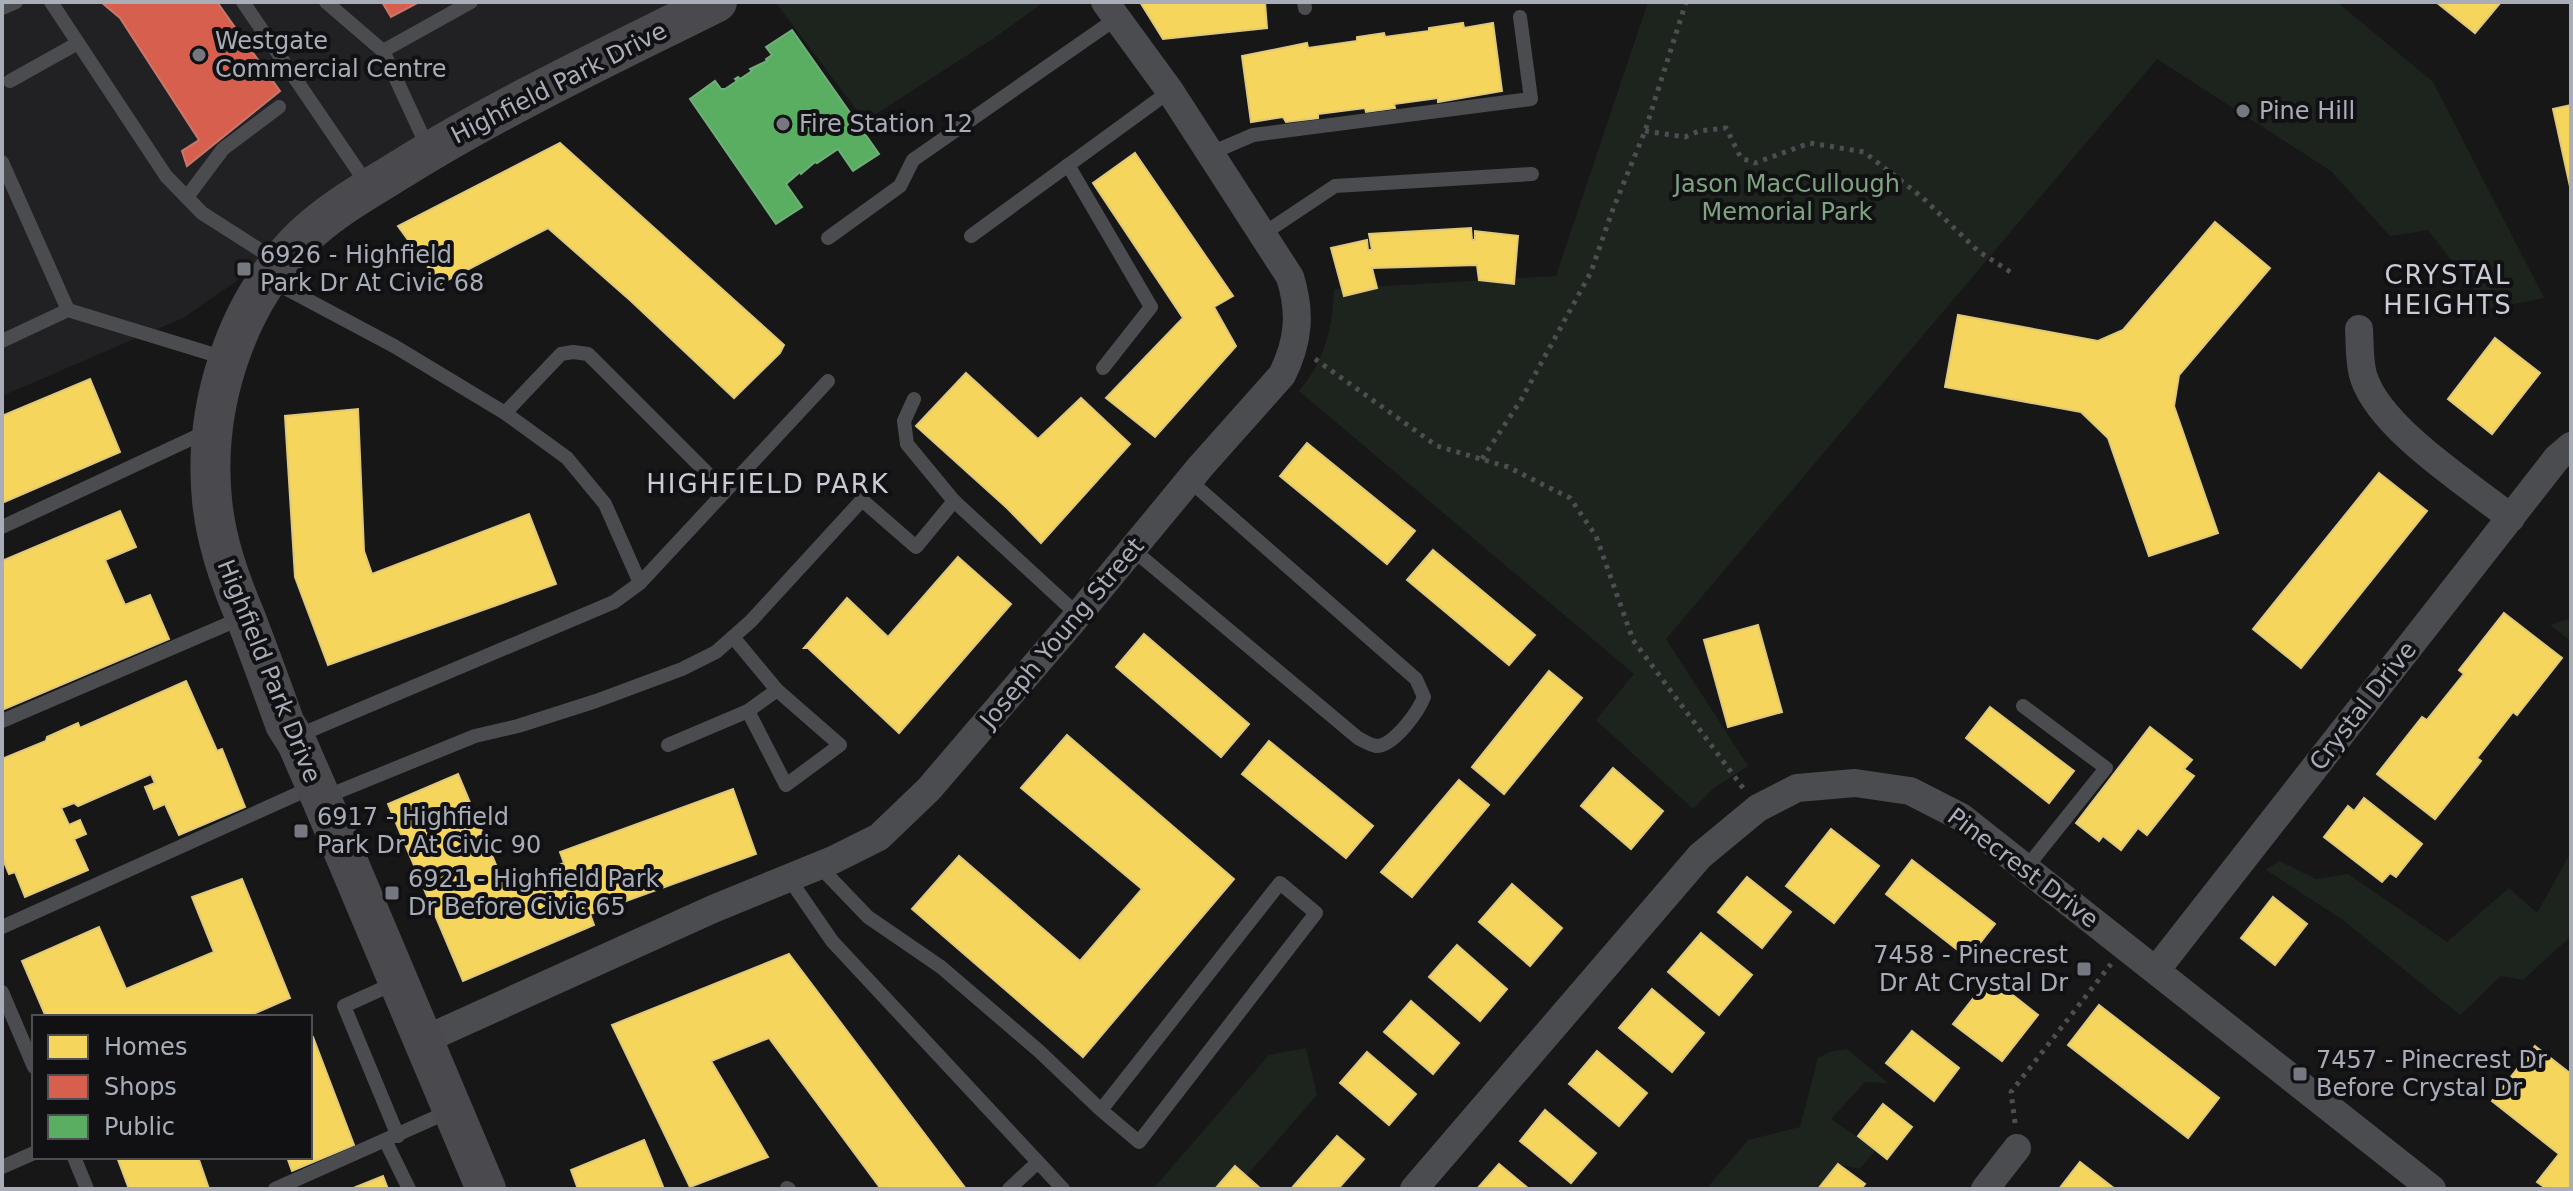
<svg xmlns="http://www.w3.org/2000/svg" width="2573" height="1191" viewBox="0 0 2573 1191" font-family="'DejaVu Sans',sans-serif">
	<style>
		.built { fill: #212123 }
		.green { fill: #1d241e }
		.homes { fill: #f6d55c; stroke: #dfc978; stroke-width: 2 }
		.shops { fill: #d6604d; stroke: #c8776d; stroke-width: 2 }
		.public { fill: #5aae61; stroke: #71ae7b; stroke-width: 2 }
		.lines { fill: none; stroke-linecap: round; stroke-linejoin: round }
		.path { stroke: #4d4e52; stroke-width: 5; stroke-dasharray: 4 6; stroke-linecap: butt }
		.lane { stroke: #4b4c50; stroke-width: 14 }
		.street { stroke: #4b4c50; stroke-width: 28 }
		.secondary { stroke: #4a4a4e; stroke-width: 40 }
		.poi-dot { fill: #757880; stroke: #111113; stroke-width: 3 }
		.labels { text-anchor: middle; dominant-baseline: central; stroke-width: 8; stroke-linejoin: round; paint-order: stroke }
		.poi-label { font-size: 24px; fill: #a8adb8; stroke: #111113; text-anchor: start }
		.street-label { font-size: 24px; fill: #a8adb8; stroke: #111113 }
		.park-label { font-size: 24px; fill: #7fa381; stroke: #111113 }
		.neighbourhood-label { font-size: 26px; letter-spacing: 2px; fill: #c9ccd4; stroke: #111113 }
	</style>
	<rect width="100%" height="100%" fill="#171717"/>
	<path class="built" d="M 2,2 L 722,2 L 376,185 L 183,318 L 2,396 Z"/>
	<g class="green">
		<path d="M 1044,2 L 997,36 L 865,121 L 776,3 Z"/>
		<path d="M 1648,2 L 2337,2 L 2433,82 L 2544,298 L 2489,309 L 2428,230 L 2390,236 L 2331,171 L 2157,59 L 1666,639 L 1748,766 L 1714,788 L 1693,809 L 1596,720 L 1634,674 L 1299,391 C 1324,362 1333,327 1334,289 L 1556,276 Z"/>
		<path d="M 2571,618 L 2571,641 L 2550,625 Z"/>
		<path d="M 2571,852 L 2571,936 L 2523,980 L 2501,976 L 2460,1015 L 2343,920 L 2266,870 L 2279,861 L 2316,879 L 2348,874 L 2447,942 L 2509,888 L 2537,913 Z"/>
		<path d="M 1306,1048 L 1317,1095 L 1235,1189 L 1153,1189 L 1269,1055 Z"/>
		<path d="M 1847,1049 L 1888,1083 L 1865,1082 L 1831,1119 L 1876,1150 L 1859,1169 L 1838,1164 L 1818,1189 L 1706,1189 L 1748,1140 L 1800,1127 L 1818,1058 L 1829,1052 Z"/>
	</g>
	<g class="homes">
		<path d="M 1140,2 L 1265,2 L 1267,28 L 1163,39 Z"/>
		<path d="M 2436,2 L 2501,2 L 2475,33 Z"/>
		<path d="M 1463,23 L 1464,28 L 1493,23 L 1502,91 L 1438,102 L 1438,98 L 1394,104 L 1395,108 L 1366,112 L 1365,108 L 1318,114 L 1318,118 L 1286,122 L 1283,117 L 1251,122 L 1242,56 L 1307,43 L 1308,48 L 1357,41 L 1357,37 L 1384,33 L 1385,37 L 1429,31 L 1429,28 Z"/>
		<path d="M 2571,105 L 2571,191 L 2553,109 Z"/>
		<path d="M 560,143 L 784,345 L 780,353 L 734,398 L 631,301 L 548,228 L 440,284 L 398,226 Z"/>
		<path d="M 1135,153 L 1233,296 L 1214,307 L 1236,346 L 1155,437 L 1106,398 L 1183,318 L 1093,183 Z"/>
		<path d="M 2215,222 L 2270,268 L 2179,375 L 2174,406 L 2218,533 L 2149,556 L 2108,438 L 2081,412 L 1945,387 L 1958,315 L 2098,341 L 2123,330 Z"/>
		<path d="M 1471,228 L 1472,240 L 1475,240 L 1475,231 L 1518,236 L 1514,284 L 1479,280 L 1477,265 L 1372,268 L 1377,288 L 1344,296 L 1331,248 L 1367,240 L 1368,250 L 1372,250 L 1369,234 Z"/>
		<path d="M 2495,338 L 2540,373 L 2492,434 L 2448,399 Z"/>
		<path d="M 966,373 L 1038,439 L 1081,398 L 1130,444 L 1041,543 L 1007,508 L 916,426 Z"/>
		<path d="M 90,379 L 120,452 L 2,503 L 2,416 Z"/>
		<path d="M 358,409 L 364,551 L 372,574 L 529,514 L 556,584 L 328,665 L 295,577 L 285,416 Z"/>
		<path d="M 1307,443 L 1415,531 L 1387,564 L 1280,476 Z"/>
		<path d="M 2379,473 L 2427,511 L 2301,668 L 2253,629 Z"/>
		<path d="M 120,511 L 136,547 L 105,560 L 125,605 L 150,595 L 169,639 L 2,710 L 2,561 Z"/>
		<path d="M 1433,550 L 1535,635 L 1509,665 L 1407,580 Z"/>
		<path d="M 958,557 L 1011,604 L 899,733 L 808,648 L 804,648 L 847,598 L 888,637 Z"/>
		<path d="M 2504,613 L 2562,658 L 2517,715 L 2513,712 L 2477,758 L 2481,761 L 2435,819 L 2377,774 L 2422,717 L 2427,720 L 2464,674 L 2459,670 Z"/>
		<path d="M 1758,625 L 1782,712 L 1728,727 L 1704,640 Z"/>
		<path d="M 1144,634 L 1249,724 L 1221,757 L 1116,667 Z"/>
		<path d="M 1549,671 L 1582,698 L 1504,794 L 1472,767 Z"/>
		<path d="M 186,681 L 217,751 L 222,749 L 245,807 L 179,835 L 165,804 L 154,809 L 145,787 L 155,783 L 151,774 L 78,806 L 74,803 L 61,808 L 69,825 L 80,820 L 86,834 L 74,839 L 88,870 L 25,897 L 15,872 L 9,874 L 2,857 L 2,759 L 46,741 L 47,737 L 78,723 L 80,728 Z"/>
		<path d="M 1990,707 L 2074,771 L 2049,803 L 1966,738 Z"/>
		<path d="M 2150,727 L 2192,760 L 2184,769 L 2194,776 L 2147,835 L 2138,828 L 2121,850 L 2103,836 L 2099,841 L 2076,823 Z"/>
		<path d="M 1067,735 L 1234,879 L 1083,1057 L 912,909 L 959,856 L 1080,961 L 1142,889 L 1021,788 Z"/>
		<path d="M 1269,741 L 1373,826 L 1346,858 L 1242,774 Z"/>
		<path d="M 1613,768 L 1663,811 L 1631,849 L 1581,806 Z"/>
		<path d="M 458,774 L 506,889 L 564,863 L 560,852 L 733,789 L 756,854 L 590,914 L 594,925 L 463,981 L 388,804 Z"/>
		<path d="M 1459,780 L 1489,805 L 1412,897 L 1381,872 Z"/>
		<path d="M 2364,798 L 2422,844 L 2396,877 L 2390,873 L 2382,882 L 2324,837 L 2348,806 L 2354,811 Z"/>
		<path d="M 1831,829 L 1879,866 L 1834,923 L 1786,886 Z"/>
		<path d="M 1912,860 L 1995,924 L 1968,958 L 1886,894 Z"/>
		<path d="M 1747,877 L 1791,912 L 1762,948 L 1718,912 Z"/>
		<path d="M 242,879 L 290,998 L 246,1017 L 46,1017 L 22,961 L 99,927 L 126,989 L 214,952 L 192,897 Z"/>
		<path d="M 1512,884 L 1562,928 L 1530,966 L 1479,922 Z"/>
		<path d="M 2273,897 L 2307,924 L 2275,965 L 2241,938 Z"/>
		<path d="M 1701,933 L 1752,975 L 1719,1015 L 1668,972 Z"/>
		<path d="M 1457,945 L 1507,989 L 1480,1021 L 1429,977 Z"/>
		<path d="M 789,954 L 966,1189 L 881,1189 L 769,1038 L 711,1061 L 768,1157 L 690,1187 L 612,1025 Z"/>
		<path d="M 1990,977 L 2038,1015 L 2002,1061 L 1953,1024 Z"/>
		<path d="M 1652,989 L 1704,1033 L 1672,1072 L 1619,1028 Z"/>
		<path d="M 1411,1001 L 1459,1043 L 1433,1074 L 1384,1032 Z"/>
		<path d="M 2099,1005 L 2219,1098 L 2188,1138 L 2068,1045 Z"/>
		<path d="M 1912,1031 L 1959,1068 L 1934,1101 L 1886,1063 Z"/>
		<path d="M 313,1037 L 354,1145 L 292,1171 L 287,1157 L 310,1157 L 310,1038 Z"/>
		<path d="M 2535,1046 L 2571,1074 L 2571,1189 L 2547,1189 L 2537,1182 L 2559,1154 L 2492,1101 Z"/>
		<path d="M 1597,1051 L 1647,1093 L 1619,1126 L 1569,1084 Z"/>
		<path d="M 1367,1052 L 1416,1094 L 1389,1125 L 1340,1083 Z"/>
		<path d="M 1883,1104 L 1912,1127 L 1887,1159 L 1858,1136 Z"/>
		<path d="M 1545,1110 L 1596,1153 L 1571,1183 L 1520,1141 Z"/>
		<path d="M 1337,1136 L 1364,1159 L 1338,1189 L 1291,1189 Z"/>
		<path d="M 644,1140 L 664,1189 L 578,1189 L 571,1170 Z"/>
		<path d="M 117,1157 L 198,1157 L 209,1189 L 129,1189 Z"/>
		<path d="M 2080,1162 L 2115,1189 L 2059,1189 Z"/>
		<path d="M 1499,1164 L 1529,1189 L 1477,1189 Z"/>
		<path d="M 1838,1164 L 1865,1184 L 1861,1189 L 1818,1189 Z"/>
		<path d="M 1235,1166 L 1261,1189 L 1215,1189 Z"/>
		<path d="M 383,1176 L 388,1189 L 351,1189 Z"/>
	</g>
	<g class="shops">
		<path d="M 101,2 L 217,2 L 280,91 L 187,166 L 182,151 L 199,140 L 120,18 Z"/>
		<path d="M 382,2 L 419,2 L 391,17 Z"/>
	</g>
	<path class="public" d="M 792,30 L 879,154 L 853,171 L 838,149 L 817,163 L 815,162 L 801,174 L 800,172 L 786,184 L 802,207 L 776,224 L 690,99 L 715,81 L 721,89 L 725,89 L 737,81 L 735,79 L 738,77 L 740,79 L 752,71 L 750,69 L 767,61 L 766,59 L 772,55 L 766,47 Z"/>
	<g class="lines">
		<g class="path">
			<path d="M 1645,131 L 1685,137 L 1699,131 L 1726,128 L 1741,158 L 1755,163 L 1810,143 L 1864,152 L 1923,198 L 1978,251 L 2012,273"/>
			<path d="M 1315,359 L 1437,446 L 1508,467 L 1570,498 L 1596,536 L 1633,640 L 1743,788"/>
			<path d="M 1482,459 L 1521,400 L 1591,272 L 1613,209 L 1645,131 L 1686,2"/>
			<path d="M 2015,1123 L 2011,1092 L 2111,964"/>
		</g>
		<g class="lane">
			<path d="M 51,2 L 166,176 L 202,213 L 277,261"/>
			<path d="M 243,2 L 369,187"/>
			<path d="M 326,2 L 383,51"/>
			<path d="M 1304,2 L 1305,8"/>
			<path d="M 2,8 L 16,2"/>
			<path d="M 10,81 L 78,43"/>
			<path d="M 428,148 L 383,51 L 471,2"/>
			<path d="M 1211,153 L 1253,135 L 1531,99 L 1520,17"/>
			<path d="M 2,162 L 68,310"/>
			<path d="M 1068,165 L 1151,307 L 1103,368"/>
			<path d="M 187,197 L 223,149 L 279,107"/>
			<path d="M 1263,234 L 1335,186 L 1532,174"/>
			<path d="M 971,236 L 1170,91"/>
			<path d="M 828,238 L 900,186 L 913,160 L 1117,18"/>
			<path d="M 272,281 L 394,346 L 505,413 L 567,458 L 605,504 L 640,583 L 614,602 L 297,736"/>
			<path d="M 2,341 L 68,310 L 228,359"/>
			<path d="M 914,399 L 904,421 L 907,444 L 954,501 L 1078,615"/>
			<path d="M 505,413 L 561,354 L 573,352 L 588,354 L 725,491"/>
			<path d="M 2,527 L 208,431"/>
			<path d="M 1132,549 L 1358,738 C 1364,741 1370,745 1376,746 C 1394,746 1418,712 1424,697 L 1416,679 L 1190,481"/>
			<path d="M 640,583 L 828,381"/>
			<path d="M 2023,706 L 2106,768 L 2026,868"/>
			<path d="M 748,711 L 777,690"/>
			<path d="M 2,721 L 244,617"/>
			<path d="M 668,745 L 748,711 L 786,785 L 840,745 L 777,690 L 733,637"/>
			<path d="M 325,797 L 475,736 L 518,726 L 596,701 L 682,669 L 716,652 L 751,621 L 862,500 L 916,547 L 954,501"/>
			<path d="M 819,866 L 868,917 L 941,967 L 1039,1051 L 1101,1110 L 1280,883 L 1316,913 L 1139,1142 L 1101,1110"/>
			<path d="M 788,877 L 832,941 L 1038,1162 L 1009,1189"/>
			<path d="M 2,927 L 315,786"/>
			<path d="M 395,983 L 344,1006 L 398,1136"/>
			<path d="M 2,992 L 34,1067"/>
			<path d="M 386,1142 L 409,1189"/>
			<path d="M 74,1157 L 87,1189"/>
			<path d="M 1038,1162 L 1063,1189"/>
			<path d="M 2,1167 L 34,1153"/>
			<path d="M 787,1188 L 789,1189"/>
			<path d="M 275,1189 L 450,1111"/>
		</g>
		<g class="street">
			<path d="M 2359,329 C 2360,345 2359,364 2364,378 C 2381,429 2468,484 2511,518"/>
			<path d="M 2157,969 L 2557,458 L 2571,446"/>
			<path d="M 424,1040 L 713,909 L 833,860 L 879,837 L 929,789 L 1078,615 L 1201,466 L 1282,375 C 1299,341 1301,312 1290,277 L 1170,91 L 1105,2"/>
			<path d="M 1414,1189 L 1700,856 L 1758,808 L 1797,788 L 1855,783 L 1910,791 L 1961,817 L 2432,1189"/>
			<path d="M 1985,1189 L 2017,1148"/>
		</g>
		<path class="secondary" d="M 486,1189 L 321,798 L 297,743 L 285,724 C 272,688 259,652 245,616 C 229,578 216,541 212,500 C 203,409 234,309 297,243 C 327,212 365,191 401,169 C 502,106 611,55 717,2"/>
	</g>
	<g class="poi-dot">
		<circle cx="199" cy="55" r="8"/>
		<circle cx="2243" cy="111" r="8"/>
		<circle cx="783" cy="124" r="8"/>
		<rect x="236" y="261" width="16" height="16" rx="4"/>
		<rect x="293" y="823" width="16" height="16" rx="4"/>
		<rect x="384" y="885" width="16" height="16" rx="4"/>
		<rect x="2076" y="961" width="16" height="16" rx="4"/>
		<rect x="2292" y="1066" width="16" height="16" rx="4"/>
	</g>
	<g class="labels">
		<g class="poi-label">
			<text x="215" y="41">Westgate<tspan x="215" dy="28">Commercial Centre</tspan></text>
			<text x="2259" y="111">Pine Hill</text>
			<text x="799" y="124">Fire Station 12</text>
			<text x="260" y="255">6926 - Highfield<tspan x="260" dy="28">Park Dr At Civic 68</tspan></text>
			<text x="317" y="817">6917 - Highfield<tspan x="317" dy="28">Park Dr At Civic 90</tspan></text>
			<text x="408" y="879">6921 - Highfield Park<tspan x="408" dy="28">Dr Before Civic 65</tspan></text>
			<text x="2068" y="955" text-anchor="end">7458 - Pinecrest<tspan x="2068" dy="28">Dr At Crystal Dr</tspan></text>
			<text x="2316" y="1060">7457 - Pinecrest Dr<tspan x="2316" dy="28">Before Crystal Dr</tspan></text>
		</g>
		<g class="street-label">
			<text transform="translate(559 83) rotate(-27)">Highfield Park Drive</text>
			<text transform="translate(1062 633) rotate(-50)">Joseph Young Street</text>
			<text transform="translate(269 671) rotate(68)">Highfield Park Drive</text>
			<text transform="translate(2363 706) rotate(-52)">Crystal Drive</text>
			<text transform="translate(2023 868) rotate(37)">Pinecrest Drive</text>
		</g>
		<g class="park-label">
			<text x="1787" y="184">Jason MacCullough<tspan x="1787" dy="28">Memorial Park</tspan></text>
		</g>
		<g class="neighbourhood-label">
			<text x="2448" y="275">CRYSTAL<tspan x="2448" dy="30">HEIGHTS</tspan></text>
			<text x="768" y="484">HIGHFIELD PARK</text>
		</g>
	</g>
	<rect width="2573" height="1191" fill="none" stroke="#a8adb8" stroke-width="8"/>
	<rect x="32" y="1015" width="280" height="144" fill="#111113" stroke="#4d4f55" stroke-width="2"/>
	<rect x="48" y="1035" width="40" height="24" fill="#f6d55c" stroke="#4d4f55" stroke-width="2"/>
	<text x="104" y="1055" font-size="24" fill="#a8adb8">Homes</text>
	<rect x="48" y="1075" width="40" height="24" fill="#d6604d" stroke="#4d4f55" stroke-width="2"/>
	<text x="104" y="1095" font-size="24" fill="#a8adb8">Shops</text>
	<rect x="48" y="1115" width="40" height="24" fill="#5aae61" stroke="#4d4f55" stroke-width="2"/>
	<text x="104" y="1135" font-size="24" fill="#a8adb8">Public</text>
</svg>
